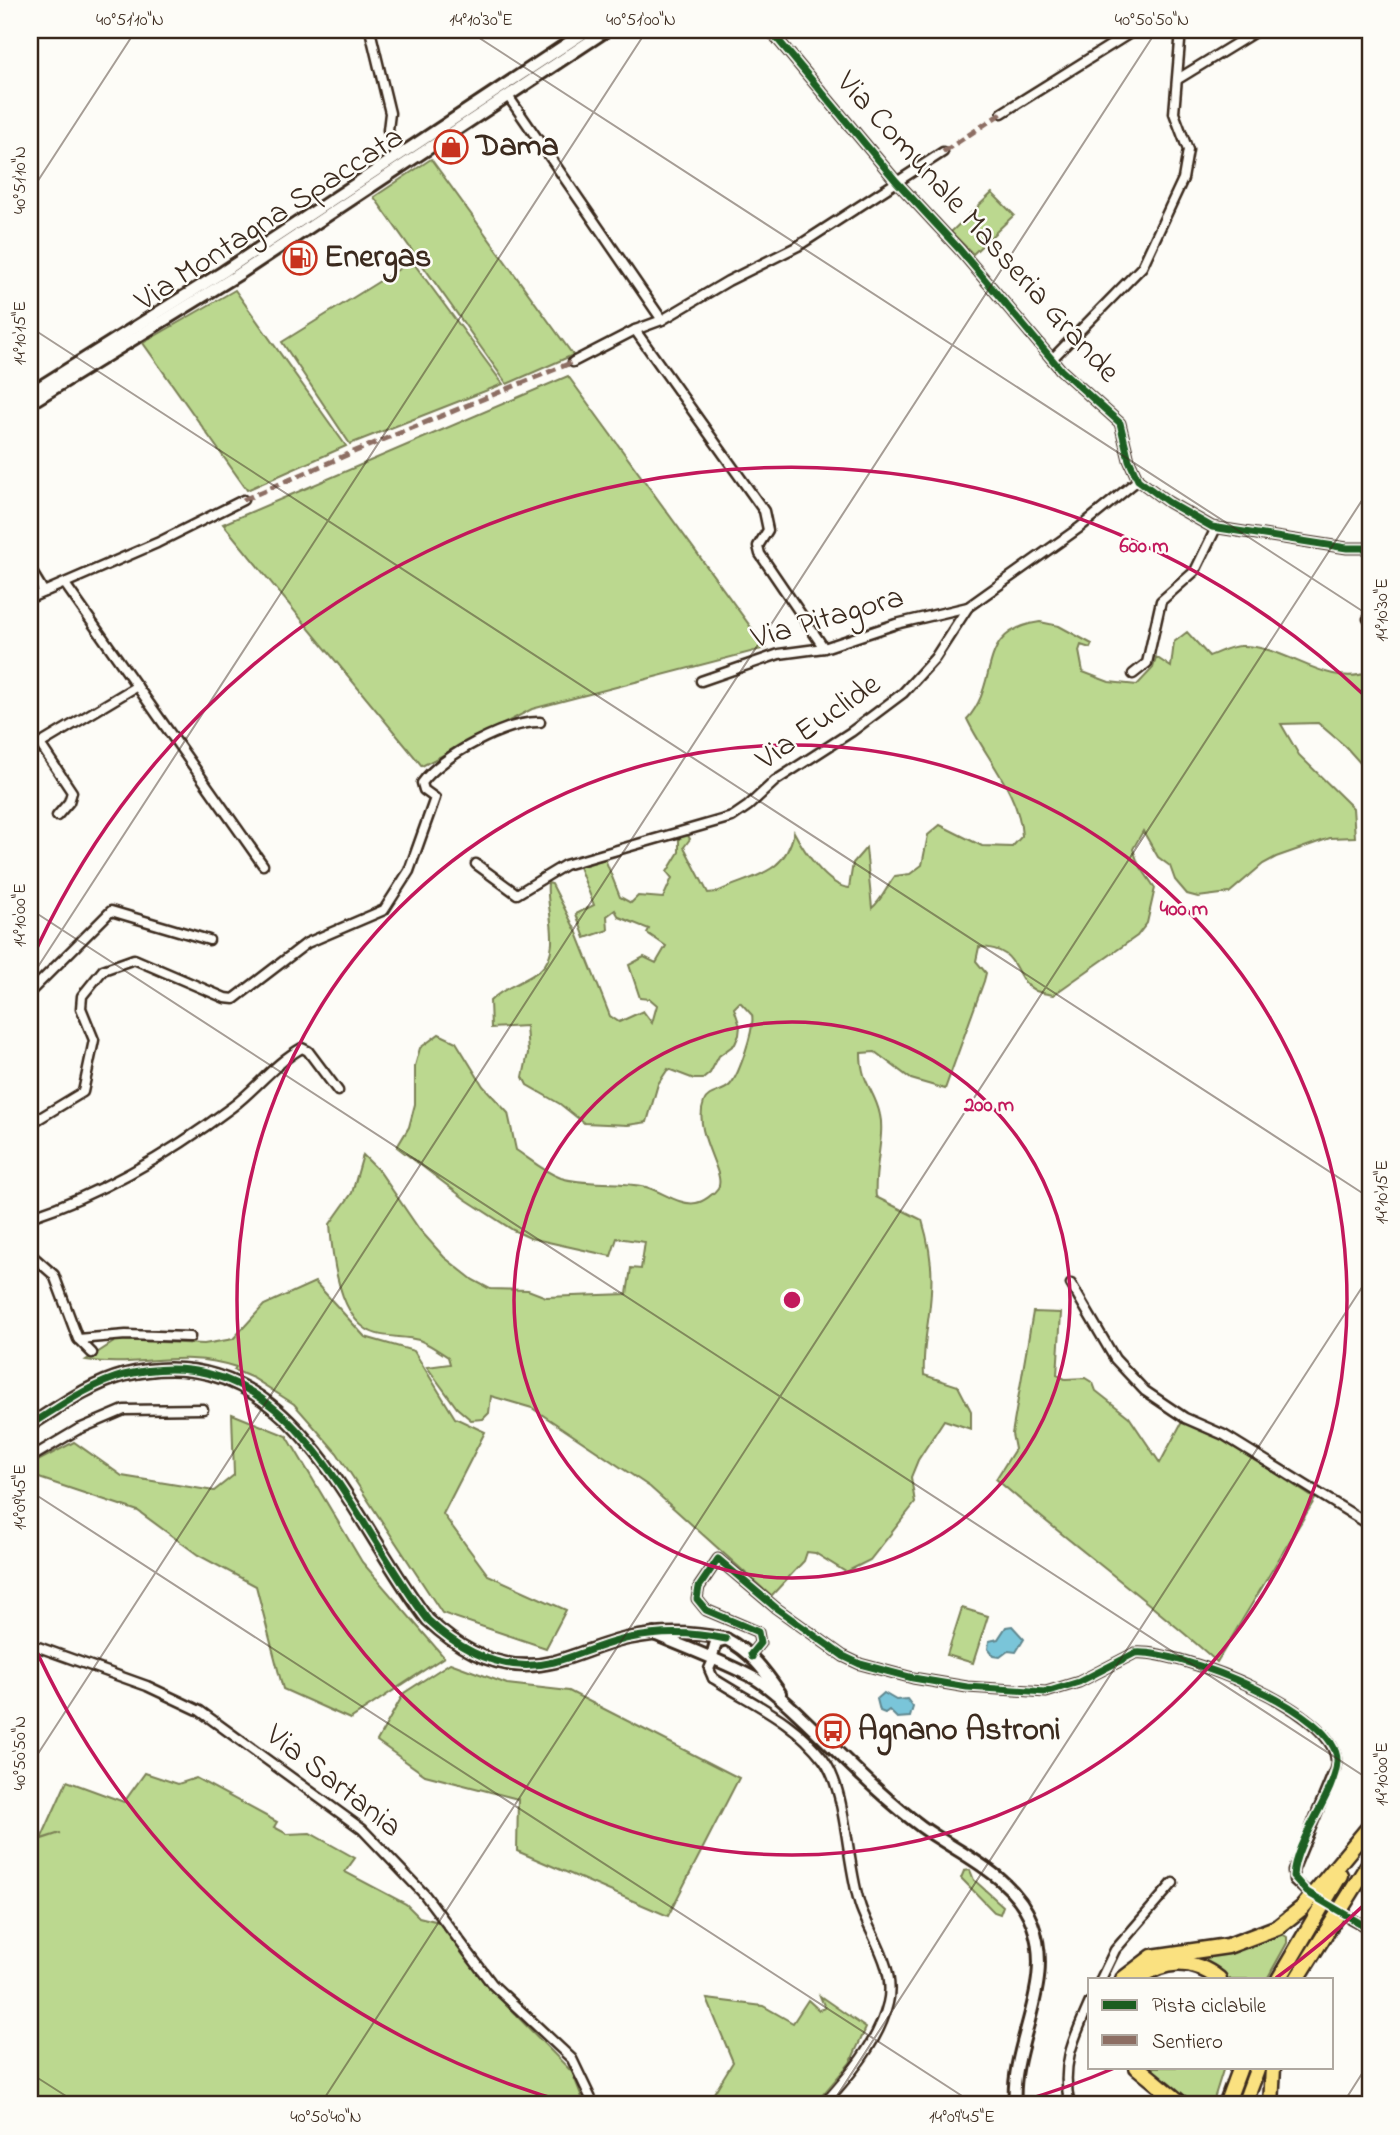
<svg xmlns="http://www.w3.org/2000/svg" width="1400" height="2135" viewBox="0 0 1400 2135" font-family="'Indie Flower',sans-serif">
	<style>
		.green { fill: #bbd88f; stroke: #7b8156; stroke-width: 2 }
		.water { fill: #7ac5d9; stroke: #61878e; stroke-width: 2 }
		.lines { fill: none; stroke-linecap: round; stroke-linejoin: round }
		.street-casing { stroke: #3b2a1e; stroke-width: 13 }
		.secondary-casing { stroke: #3b2a1e; stroke-width: 16 }
		.highway-casing { stroke: #3b2a1e; stroke-width: 19 }
		.street { stroke: #fdfcf7; stroke-width: 8 }
		.secondary { stroke: #fdfcf7; stroke-width: 10 }
		.highway { stroke: #fae180; stroke-width: 14 }
		.quiet { stroke: #8d6e63; stroke-width: 5; stroke-dasharray: 10 5; stroke-linecap: butt }
		.cycleway-casing { stroke: #fdfcf7; stroke-width: 11 }
		.cycleway { stroke: #1b5e20; stroke-width: 7 }
		.ticks { fill: none; stroke: #3b2a1e; stroke-width: 2; stroke-opacity: 0.45 }
		.ring { fill: none; stroke: #c2185b; stroke-width: 3.5 }
		.labels { text-anchor: middle; dominant-baseline: central; stroke-width: 5; stroke-linejoin: round; paint-order: stroke }
		.poi-label { font-size: 32px; font-weight: bold; fill: #3b2a1e; stroke: #fdfcf7; text-anchor: start }
		.street-label { font-size: 32px; fill: #3b2a1e; stroke: #fdfcf7 }
		.centre { fill: #c2185b; stroke: #fdfcf7; stroke-width: 3.5 }
		.ring-label { font-size: 21px; text-anchor: middle; font-weight: bold; fill: #c2185b; stroke: #fdfcf7; stroke-width: 5; stroke-linejoin: round; paint-order: stroke }
		.neatline { fill: none; stroke: #3b2a1e; stroke-width: 2.5 }
		.ticks-label { font-size: 18px; text-anchor: middle; fill: #3b2a1e }
	</style>
	<rect width="100%" height="100%" fill="#fdfcf7"/>
	<filter id="ink" filterUnits="userSpaceOnUse"><feTurbulence type="fractalNoise" baseFrequency=".0143" numOctaves="2"/><feDisplacementMap in="SourceGraphic" scale="14" xChannelSelector="R" yChannelSelector="G"/><feConvolveMatrix kernelMatrix="1 2 1 2 8 2 1 2 1" color-interpolation-filters="sRGB"/></filter>
	<g filter="url(#ink)">
		<g class="green">
			<path d="M 431,159 L 573,355 L 507,384 L 374,197 Z"/>
			<path d="M 992,193 L 1014,215 L 973,254 L 951,232 Z"/>
			<path d="M 412,261 L 503,384 L 350,444 L 282,342 Z"/>
			<path d="M 235,290 L 346,446 L 247,490 L 143,343 Z"/>
			<path d="M 568,376 L 766,648 L 532,709 L 422,766 L 223,524 Z"/>
			<path d="M 1040,622 L 1059,626 L 1092,644 L 1090,648 L 1081,645 L 1079,651 L 1083,672 L 1109,682 L 1137,685 L 1153,668 L 1156,657 L 1171,667 L 1174,642 L 1187,632 L 1209,656 C 1218,653 1230,646 1240,646 C 1286,644 1325,689 1370,672 L 1370,774 L 1346,747 L 1318,723 L 1281,724 L 1299,755 L 1353,808 L 1355,837 L 1330,838 L 1276,857 L 1263,864 L 1229,893 L 1198,897 L 1187,894 L 1175,880 L 1170,866 L 1158,857 L 1143,831 L 1133,849 L 1138,863 L 1155,888 L 1147,923 L 1137,936 L 1053,995 C 1048,994 1041,993 1036,991 C 1010,978 1023,948 979,947 L 976,961 L 986,973 L 984,981 L 945,1089 L 911,1079 L 875,1052 L 861,1053 C 861,1084 875,1090 880,1115 C 885,1136 873,1172 876,1197 L 922,1220 C 929,1243 933,1267 931,1291 C 930,1320 922,1345 924,1375 L 958,1386 L 971,1411 L 971,1429 L 944,1420 L 918,1460 L 911,1477 L 915,1503 L 870,1560 L 846,1572 L 815,1553 L 807,1552 L 804,1561 L 771,1596 L 650,1487 L 532,1408 L 491,1396 L 489,1413 L 483,1419 L 471,1420 L 457,1408 L 427,1367 L 450,1364 L 448,1357 C 439,1351 429,1344 419,1340 C 402,1335 381,1339 366,1329 C 338,1311 332,1255 330,1224 L 352,1193 L 363,1155 L 380,1172 L 419,1229 L 444,1257 L 473,1280 L 490,1289 L 528,1290 L 546,1297 L 627,1294 L 631,1268 L 641,1269 L 645,1242 L 617,1238 L 611,1256 L 530,1238 L 513,1230 L 465,1199 L 397,1147 L 409,1127 L 415,1104 L 415,1066 L 420,1048 L 439,1034 L 456,1042 L 483,1086 L 508,1113 L 516,1150 C 531,1160 544,1172 561,1178 C 586,1186 618,1180 646,1187 C 661,1191 680,1206 696,1203 C 703,1202 714,1194 718,1188 C 727,1174 692,1133 704,1102 C 708,1091 723,1093 730,1085 C 739,1075 755,1028 752,1015 L 740,1002 L 734,1008 L 740,1026 L 739,1035 L 735,1044 L 719,1056 L 710,1073 L 703,1079 L 694,1079 L 668,1069 L 658,1084 L 647,1122 L 628,1125 L 584,1123 L 560,1104 L 527,1085 L 523,1077 L 528,1053 L 526,1026 L 491,1028 L 490,1001 C 504,986 526,982 541,969 C 563,950 545,907 548,883 L 552,884 L 577,933 L 610,1016 L 619,1022 L 643,1011 L 652,1023 L 657,1005 L 650,999 L 640,998 L 629,965 L 644,957 L 656,963 L 666,946 L 647,933 L 649,929 L 619,917 L 615,910 L 607,916 L 608,930 L 585,938 L 576,914 L 594,905 L 579,867 L 605,859 L 620,897 L 631,903 L 638,896 L 663,898 L 672,878 L 667,872 L 679,852 L 679,834 L 686,832 L 690,839 L 684,847 L 708,893 L 717,892 C 752,875 785,876 794,832 C 804,851 827,886 849,888 L 853,863 L 866,848 L 872,908 C 882,900 887,886 895,876 L 910,874 L 922,865 L 928,835 L 940,825 L 982,846 L 1012,847 L 1022,836 C 1020,794 985,757 967,719 C 1001,682 974,631 1040,622 Z"/>
			<path d="M 315,1282 L 365,1337 L 414,1351 L 455,1418 L 485,1432 L 443,1514 L 488,1575 L 566,1610 L 546,1648 L 442,1613 L 337,1453 L 294,1404 L 253,1378 L 234,1370 L 236,1367 C 181,1348 138,1369 86,1360 L 117,1340 L 204,1344 L 233,1339 L 264,1305 Z"/>
			<path d="M 1033,1312 L 1061,1313 L 1057,1375 L 1065,1379 L 1085,1378 L 1093,1383 L 1096,1391 L 1129,1417 L 1160,1463 L 1183,1420 L 1222,1438 L 1315,1499 L 1217,1662 C 1146,1598 1068,1542 996,1479 L 1015,1449 L 1012,1434 Z"/>
			<path d="M 232,1414 L 287,1436 L 362,1562 L 444,1657 L 350,1719 L 283,1689 L 256,1586 L 198,1555 L 138,1511 L 30,1475 L 30,1465 L 74,1442 L 122,1476 L 214,1491 L 234,1475 Z"/>
			<path d="M 962,1608 L 988,1616 L 973,1663 L 947,1655 Z"/>
			<path d="M 450,1663 L 507,1684 L 569,1691 L 739,1778 L 668,1916 L 517,1851 L 518,1799 L 425,1775 L 377,1741 L 404,1693 Z"/>
			<path d="M 145,1773 L 178,1784 L 196,1778 L 277,1822 L 274,1827 L 287,1834 L 310,1833 L 355,1858 L 345,1872 L 406,1904 L 419,1917 L 439,1922 L 507,2006 L 572,2072 L 585,2105 L 30,2105 L 30,1843 L 60,1833 L 41,1839 L 67,1781 L 124,1802 Z"/>
			<path d="M 970,1870 L 974,1880 L 1003,1906 L 1000,1914 L 994,1912 L 961,1878 L 964,1871 Z"/>
			<path d="M 1280,1933 L 1287,1937 L 1287,1943 L 1267,1979 L 1227,1979 L 1190,1957 L 1237,1950 Z"/>
			<path d="M 820,1996 L 866,2028 L 850,2063 L 814,2105 L 698,2105 L 714,2093 L 733,2062 L 707,1999 L 763,2006 L 793,2023 L 808,2000 L 819,2010 L 825,2008 Z"/>
			<path d="M 1145,2067 L 1224,2067 L 1212,2105 L 1191,2105 Z"/>
		</g>
		<g class="water">
			<path d="M 1012,1626 L 1024,1639 L 1016,1652 L 1008,1651 L 1000,1657 L 994,1656 L 988,1649 L 989,1641 L 998,1639 L 1006,1627 Z"/>
			<path d="M 884,1693 L 896,1700 L 907,1699 L 913,1707 L 910,1717 L 897,1718 L 889,1710 L 885,1713 L 880,1711 L 877,1699 Z"/>
		</g>
		<g class="lines">
			<defs>
				<g id="street">
					<path d="M 370,30 L 390,113 L 388,130 L 396,156"/>
					<path d="M 770,30 L 896,181 L 960,250 L 1061,370 L 1120,423 L 1129,460 L 1138,480 L 1168,502 L 1212,527 L 1347,548 L 1370,548"/>
					<path d="M 1178,79 L 1258,30"/>
					<path d="M 508,96 L 662,320"/>
					<path d="M 1002,113 L 1135,30"/>
					<path d="M 635,330 L 764,511 L 768,530 L 758,546 L 760,554 L 824,648"/>
					<path d="M 1052,359 L 1142,267 L 1183,179 L 1188,150 L 1174,113 L 1181,30"/>
					<path d="M 573,362 L 635,330 L 662,320 L 728,281 L 798,246 L 943,152"/>
					<path d="M 30,569 L 44,592"/>
					<path d="M 65,584 L 263,865"/>
					<path d="M 30,598 L 157,543 L 243,500"/>
					<path d="M 1368,619 L 1370,619"/>
					<path d="M 1133,674 L 1147,663 L 1161,601 L 1195,571 L 1216,528"/>
					<path d="M 701,681 L 779,654 L 824,648 L 896,624 L 968,607"/>
					<path d="M 57,816 L 69,802 L 72,792 L 40,744 L 137,686"/>
					<path d="M 476,864 L 517,894 L 565,865 L 732,817 L 748,806 L 775,781 L 851,732 L 903,693 L 935,658 L 968,607 L 1079,528 L 1138,480"/>
					<path d="M 30,992 L 111,911 L 209,940"/>
					<path d="M 30,1124 L 83,1092 L 94,1040 L 81,1008 L 82,996 L 103,970 L 134,959 L 225,998 L 234,999 L 307,943 L 384,910 L 409,871 L 435,798 L 424,790 L 422,783 C 441,756 507,721 540,722"/>
					<path d="M 30,1217 C 103,1193 171,1153 232,1107 C 256,1089 276,1062 302,1048 L 308,1051 L 338,1091"/>
					<path d="M 30,1254 L 54,1275 L 78,1339 L 126,1335 L 190,1337"/>
					<path d="M 1071,1284 L 1115,1359 L 1145,1391 L 1185,1418 L 1224,1435 L 1370,1525"/>
					<path d="M 79,1340 L 92,1353"/>
					<path d="M 30,1458 L 77,1430 L 124,1410 L 203,1409"/>
					<path d="M 30,1644 L 147,1686 L 200,1711 L 362,1829 L 425,1895 L 492,1984 L 572,2059 L 594,2105"/>
					<path d="M 751,1654 L 760,1643 L 758,1632 L 706,1610 L 697,1599 L 699,1587 L 718,1559 L 776,1608 L 843,1656 L 860,1664 L 913,1678 L 967,1687 L 1046,1692 L 1079,1682 L 1135,1653 C 1178,1649 1351,1715 1335,1769 L 1293,1871 L 1294,1880 L 1307,1892"/>
					<path d="M 713,1678 C 754,1705 791,1718 823,1759 C 848,1792 846,1866 861,1908 C 872,1938 896,1969 888,2003 C 879,2042 848,2077 823,2105"/>
					<path d="M 713,1678 L 709,1669 L 714,1658"/>
					<path d="M 1350,1918 L 1370,1929"/>
					<path d="M 1101,1979 L 1115,1950 L 1173,1883"/>
					<path d="M 1070,2105 C 1060,2065 1074,2038 1090,2002"/>
				</g>
				<g id="secondary">
					<path d="M 30,393 L 223,272 L 588,30"/>
					<path d="M 30,403 L 239,274 L 607,30"/>
					<path d="M 30,1425 C 59,1407 90,1384 124,1375 C 291,1333 348,1517 428,1620 C 462,1652 505,1674 554,1662 C 580,1655 604,1643 630,1638 C 663,1631 693,1632 726,1639"/>
					<path d="M 654,1634 C 689,1649 723,1661 756,1679 C 778,1693 797,1713 816,1731 C 850,1764 884,1799 922,1827 C 961,1855 1014,1875 1032,1923 C 1056,1986 1010,2043 1015,2105"/>
					<path d="M 712,1656 L 716,1642 L 726,1639 C 751,1652 764,1670 780,1693"/>
				</g>
				<g id="highway">
					<path d="M 1123,1979 L 1152,1957 L 1228,1946 L 1278,1927 L 1302,1908 L 1370,1826"/>
					<path d="M 1138,1979 C 1164,1959 1193,1958 1219,1979"/>
					<path d="M 1279,1979 L 1340,1875"/>
					<path d="M 1297,1979 L 1370,1862"/>
					<path d="M 1137,2067 L 1183,2105"/>
					<path d="M 1226,2105 L 1240,2067"/>
					<path d="M 1244,2105 L 1258,2067"/>
					<path d="M 1271,2105 L 1273,2067"/>
				</g>
			</defs>
			<use href="#street" class="street-casing"/>
			<use href="#secondary" class="secondary-casing"/>
			<use href="#highway" class="highway-casing"/>
			<use href="#street" class="street"/>
			<use href="#secondary" class="secondary"/>
			<use href="#highway" class="highway"/>
			<g class="quiet">
				<path d="M 943,152 L 1002,113"/>
				<path d="M 243,500 L 351,453 L 573,362"/>
			</g>
			<defs>
				<g id="cycleway">
					<path d="M 770,30 L 896,181 L 960,250 L 1061,370 L 1120,423 L 1129,460 L 1138,480 L 1168,502 L 1212,527 L 1347,548 L 1370,548"/>
					<path d="M 30,1425 C 59,1407 90,1384 124,1375 C 291,1333 348,1517 428,1620 C 462,1652 505,1674 554,1662 C 580,1655 604,1643 630,1638 C 663,1631 693,1632 726,1639"/>
					<path d="M 752,1657 L 751,1654 L 760,1643 L 758,1632 L 706,1610 L 697,1599 L 699,1587 L 718,1559 L 776,1608 L 843,1656 L 860,1664 L 913,1678 L 967,1687 L 1046,1692 L 1079,1682 L 1135,1653 C 1177,1649 1340,1712 1337,1762 C 1335,1794 1295,1840 1293,1876 L 1307,1892 L 1370,1929"/>
				</g>
			</defs>
			<use href="#cycleway" class="cycleway-casing"/>
			<use href="#cycleway" class="cycleway"/>
		</g>
	</g>
	<path class="ticks" d="M 467,30 L 1370,616M 1363,30 L 1370,34M 30,193 L 136,30M 30,327 L 1370,1198M 30,909 L 1370,1780M 30,979 L 647,30M 30,1491 L 976,2105M 30,1766 L 1157,30M 30,2073 L 80,2105M 320,2105 L 1370,488M 831,2105 L 1370,1275M 1342,2105 L 1370,2061"/>
	<g class="ring">
		<circle cx="792" cy="1300" r="278"/>
		<circle cx="792" cy="1300" r="555"/>
		<path d="M1365 1904A833 833 0 0 1 1276 1978M1117 2067A833 833 0 0 1 1008 2105M576 2105A833 833 0 0 1 31 1639M31 961A833 833 0 0 1 1365 696"/>
	</g>
	<defs>
		<symbol id="shop-ring" viewBox="-11 -11 22 22"><circle r="9.5" fill="#fdfcf7" stroke="#c8321e" stroke-width="1.5"/><path d="M-5-2.5h2.3a2.7 3.5 0 0 1 5.4 0H5L5.5 6h-11ZM-1.5-2.5h3a1.5 2.3 0 0 0-3 0Z" fill="#c8321e"/></symbol>
		<symbol id="fuel-ring" viewBox="-11 -11 22 22"><circle r="9.5" fill="#fdfcf7" stroke="#c8321e" stroke-width="1.5"/><path d="M-5.5-6h7V0h2V4h1.3V-2.5L3-4.5l.8-.8L6-3V5H2.5V1h-1V6h-7ZM-4.2-4.7v3.2H.2V-4.7Z" fill="#c8321e"/></symbol>
		<symbol id="bus-ring" viewBox="-11 -11 22 22"><circle r="9.5" fill="#fdfcf7" stroke="#c8321e" stroke-width="1.5"/><path d="M-5-6H5V4H4V6H2V4H-2V6H-4V4H-5ZM-3.5-4V0h7V-4ZM-3.5 1.2v1.5H-2V1.2ZM2 1.2v1.5H3.5V1.2Z" fill="#c8321e"/></symbol>
	</defs>
	<g fill-rule="evenodd">
		<use href="#shop-ring" x="432" y="128" width="38" height="38"/>
		<use href="#fuel-ring" x="281" y="239" width="38" height="38"/>
		<use href="#bus-ring" x="814" y="1712" width="38" height="38"/>
	</g>
	<g class="labels">
		<g class="poi-label">
			<text x="476" y="147">Dama</text>
			<text x="324" y="258">Energas</text>
			<text x="858" y="1731">Agnano Astroni</text>
		</g>
		<g class="street-label">
			<text transform="translate(270 220) rotate(-33)">Via Montagna Spaccata</text>
			<text transform="translate(977 228) rotate(48)">Via Comunale Masseria Grande</text>
			<text transform="translate(828 619) rotate(-16)">Via Pitagora</text>
			<text transform="translate(819 723) rotate(-35)">Via Euclide</text>
			<text transform="translate(333 1782) rotate(38)">Via Sartania</text>
		</g>
	</g>
	<circle cx="792" cy="1300" r="10" class="centre"/>
	<g class="ring-label">
		<text x="1144" y="552">600 m</text>
		<text x="1184" y="915">400 m</text>
		<text x="989" y="1111">200 m</text>
	</g>
	<rect width="1400" height="2135" fill="none" stroke="#fdfcf7" stroke-width="77"/>
	<rect x="1088" y="1978" width="245" height="91" fill="#fdfcf7" stroke="#afa8a0" stroke-width="2"/>
	<rect x="1102" y="2000" width="35" height="10" fill="#1b5e20" stroke="#afa8a0" stroke-width="2"/>
	<text x="1152" y="2012" font-size="21" fill="#3b2a1e">Pista ciclabile</text>
	<rect x="1102" y="2035" width="35" height="10" fill="#8d6e63" stroke="#afa8a0" stroke-width="2"/>
	<text x="1152" y="2048" font-size="21" fill="#3b2a1e">Sentiero</text>
	<rect x="38" y="38" width="1324" height="2058" class="neatline"/>
	<g class="ticks-label">
		<text x="130" y="25">40°51'10"N</text>
		<text x="481" y="25">14°10'30"E</text>
		<text x="641" y="25">40°51'00"N</text>
		<text x="1152" y="25">40°50'50"N</text>
		<text transform="translate(19 180) rotate(-90)" y="6">40°51'10"N</text>
		<text transform="translate(19 333) rotate(-90)" y="6">14°10'15"E</text>
		<text transform="translate(1381 610) rotate(-90)" y="6">14°10'30"E</text>
		<text transform="translate(19 915) rotate(-90)" y="6">14°10'00"E</text>
		<text transform="translate(1381 1192) rotate(-90)" y="6">14°10'15"E</text>
		<text transform="translate(19 1497) rotate(-90)" y="6">14°09'45"E</text>
		<text transform="translate(19 1753) rotate(-90)" y="6">40°50'50"N</text>
		<text transform="translate(1381 1774) rotate(-90)" y="6">14°10'00"E</text>
		<text x="326" y="2122">40°50'40"N</text>
		<text x="962" y="2122">14°09'45"E</text>
	</g>
</svg>
